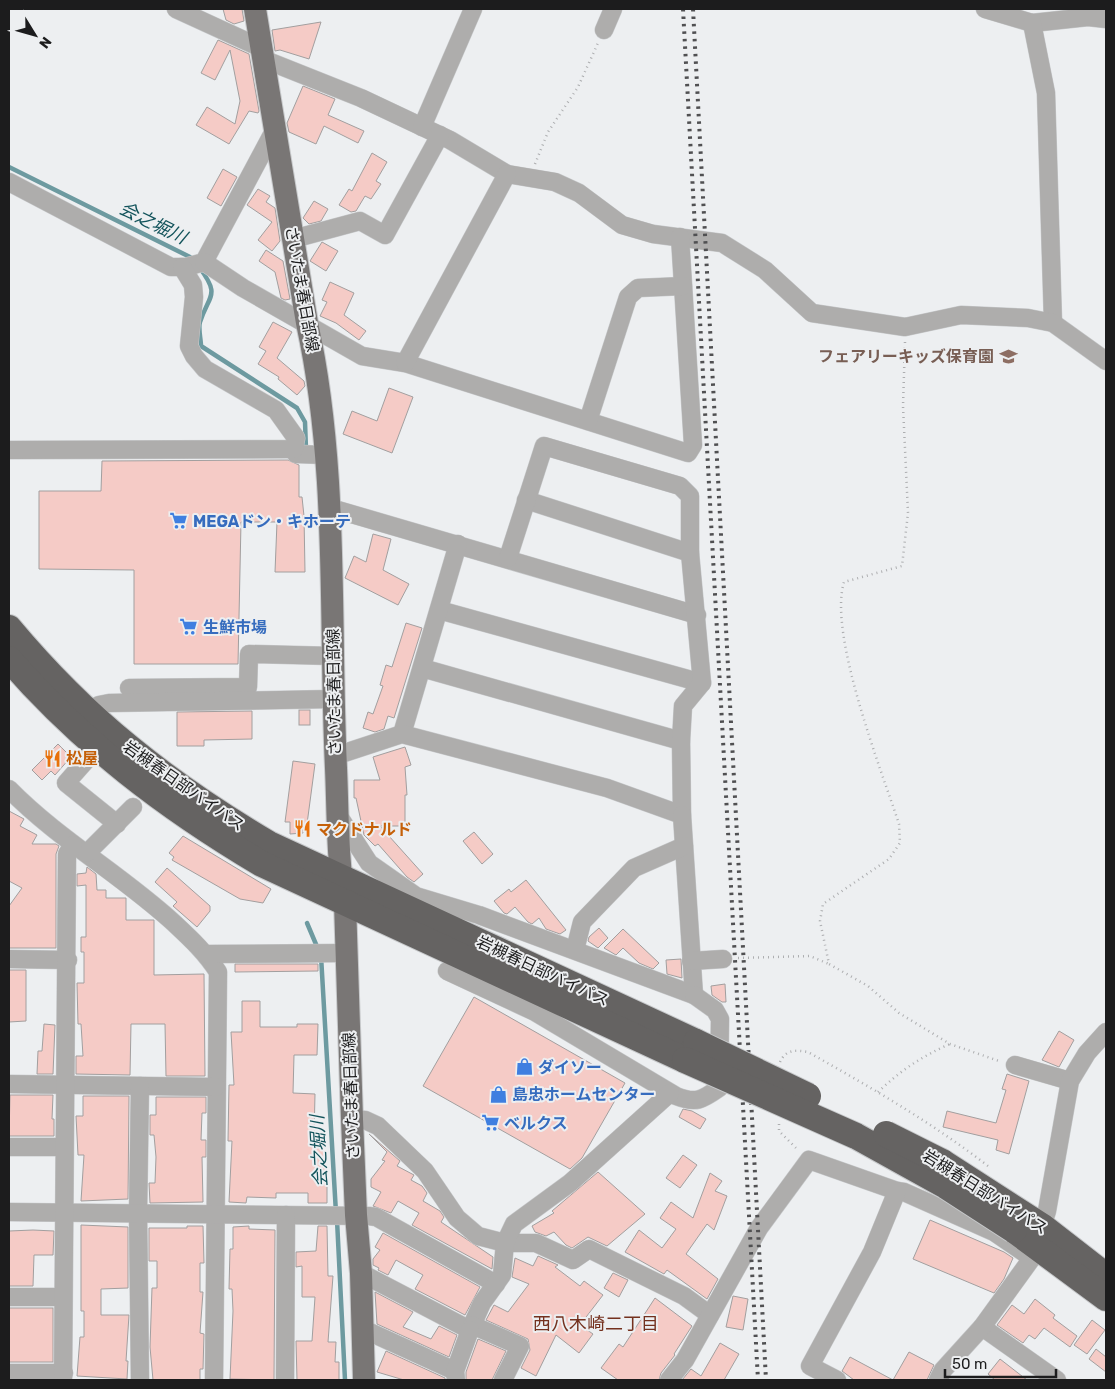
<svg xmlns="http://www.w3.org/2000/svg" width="1115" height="1389" viewBox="0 0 1115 1389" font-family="Rubik,'Noto Sans JP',sans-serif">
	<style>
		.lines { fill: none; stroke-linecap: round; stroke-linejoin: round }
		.stream { stroke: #6d9aa0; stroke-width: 4.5 }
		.building { fill: #f5cbc6; stroke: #a29f9f }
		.minor-casing { stroke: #c7c9cb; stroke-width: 19 }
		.major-casing { stroke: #c7c9cb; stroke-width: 24 }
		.highway-casing { stroke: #c7c9cb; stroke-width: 28 }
		.path { stroke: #adaeb0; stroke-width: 2.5; stroke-dasharray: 1 4; stroke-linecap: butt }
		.minor { stroke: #aeadac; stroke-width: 18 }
		.major { stroke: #797675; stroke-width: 22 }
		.highway { stroke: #656362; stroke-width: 26 }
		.rail { stroke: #505052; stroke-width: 4; stroke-dasharray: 2.5 5; stroke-linecap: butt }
		.highway-bridge-casing { stroke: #c7c9cb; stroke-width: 28; stroke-linecap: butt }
		.highway-bridge { stroke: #656362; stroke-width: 26 }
		.labels { text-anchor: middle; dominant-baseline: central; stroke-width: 4; stroke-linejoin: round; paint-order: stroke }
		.street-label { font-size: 16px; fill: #1c1c1d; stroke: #edeff1 }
		.education-label { font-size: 16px; font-weight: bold; fill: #785e54; stroke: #edeff1; text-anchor: end }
		.shop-label { font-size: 16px; font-weight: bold; fill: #366cbe; stroke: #edeff1; text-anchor: start }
		.food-label { font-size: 16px; font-weight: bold; fill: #c56008; stroke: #edeff1; text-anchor: start }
		.water-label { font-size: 18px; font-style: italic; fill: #12535b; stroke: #edeff1 }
		.neighbourhood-label { font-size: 18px; fill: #74311e; stroke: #edeff1 }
	</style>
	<rect width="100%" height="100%" fill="#edeff1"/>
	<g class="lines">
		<g class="stream">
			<path d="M 9,167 L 190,257 L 194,261"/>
			<path d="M 199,267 C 221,296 209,294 200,322 C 198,329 201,339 201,346 L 297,408 L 305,422 L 306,449"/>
			<path d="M 307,923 L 318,949"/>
			<path d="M 321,956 L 336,1213"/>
			<path d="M 337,1220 L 345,1380"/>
		</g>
	</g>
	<g class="building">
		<path d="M 223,9 L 242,9 L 244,21 L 234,24 L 226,20 Z"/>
		<path d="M 321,22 L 309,59 L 280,50 L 275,51 L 272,30 Z"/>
		<path d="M 218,40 L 249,54 L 259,111 L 258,113 L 249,111 L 229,144 L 196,125 L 207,107 L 235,124 L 240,101 L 230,50 L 215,80 L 201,73 Z"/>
		<path d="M 303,86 L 335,99 L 328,115 L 364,131 L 358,143 L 324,126 L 316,144 L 289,132 L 287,123 Z"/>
		<path d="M 372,153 L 387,162 L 376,181 L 381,184 L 371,199 L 365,196 L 356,211 L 351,212 L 339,205 L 349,189 L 352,191 Z"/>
		<path d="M 223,169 L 237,177 L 221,206 L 207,198 Z"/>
		<path d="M 258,189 L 270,196 L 266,202 L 275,208 L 280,241 L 272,251 L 258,240 L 272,222 L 247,205 Z"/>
		<path d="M 314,201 L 328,209 L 321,221 L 309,224 L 303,218 Z"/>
		<path d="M 322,242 L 338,251 L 326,271 L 310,261 Z"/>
		<path d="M 266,250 L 283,261 L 290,299 L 285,300 L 281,298 L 275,272 L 259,261 Z"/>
		<path d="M 330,282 L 354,293 L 344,315 L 366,331 L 359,340 L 336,323 L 320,316 L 327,302 L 322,300 Z"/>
		<path d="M 273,322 L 292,332 L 277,358 L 304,381 L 305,386 L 297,395 L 278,379 L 279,377 L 258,364 L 266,351 L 259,347 Z"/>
		<path d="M 389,388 L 413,397 L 392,453 L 343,434 L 352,411 L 377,421 Z"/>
		<path d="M 288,460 L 299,465 L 299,497 L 302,497 L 304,516 L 305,572 L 275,572 L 277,522 L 241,522 L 238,664 L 134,664 L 134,570 L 39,569 L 39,491 L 101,491 L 102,461 Z"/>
		<path d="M 373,534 L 391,539 L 383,570 L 409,584 L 398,605 L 345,578 L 354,556 L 366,562 Z"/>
		<path d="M 406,623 L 422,628 L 394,718 L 388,716 L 384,729 L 375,732 L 363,728 L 368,712 L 373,714 L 383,686 L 380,685 L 386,665 L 392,667 Z"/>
		<rect x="299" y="710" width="11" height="15"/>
		<path d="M 252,711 L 252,739 L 204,740 L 204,746 L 177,746 L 177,712 Z"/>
		<path d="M 58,744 L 71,757 L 55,775 L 51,771 L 42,780 L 32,770 Z"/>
		<path d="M 405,747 L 411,765 L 405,767 L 407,795 L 405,795 L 405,826 L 380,826 L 423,874 L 414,882 L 407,877 L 378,844 L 375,846 L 364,835 L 356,798 L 354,798 L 354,780 L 380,780 L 373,757 Z"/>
		<path d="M 293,761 L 315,764 L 307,824 L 303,824 L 303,833 L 290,834 L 290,822 L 285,822 Z"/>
		<path d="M 9,811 L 24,819 L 20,826 L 37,835 L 32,844 L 56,844 L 59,846 L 56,854 L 56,948 L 9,948 L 9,906 L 22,888 L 9,881 Z"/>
		<path d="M 474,832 L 493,854 L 482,864 L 463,841 Z"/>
		<path d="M 183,836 L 271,889 L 263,903 L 240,899 L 172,860 L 174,857 L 169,853 Z"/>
		<path d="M 87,867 L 96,874 L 97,890 L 106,890 L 106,898 L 126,898 L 126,920 L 154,920 L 154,975 L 204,974 L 205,1076 L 166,1076 L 165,1024 L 131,1024 L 130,1075 L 76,1074 L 76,1056 L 83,1056 L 81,1024 L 78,1024 L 77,983 L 84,983 L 84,952 L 81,952 L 81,937 L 86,937 L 86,885 L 77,886 L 77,874 L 86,873 Z"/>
		<path d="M 167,868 L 210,906 L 210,911 L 197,927 L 173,906 L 177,902 L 155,882 Z"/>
		<path d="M 526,880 L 566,930 L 560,934 L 546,929 L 539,918 L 532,924 L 528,922 L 515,907 L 507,914 L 504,913 L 494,901 L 509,889 L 511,892 Z"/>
		<path d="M 599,928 L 608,938 L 598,948 L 588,941 L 589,937 Z"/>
		<path d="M 623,929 L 659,963 L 653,969 L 639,963 L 623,948 L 616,955 L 604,948 Z"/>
		<path d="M 681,959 L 682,978 L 667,974 L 666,960 Z"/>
		<path d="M 235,964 L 318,964 L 318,971 L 235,972 Z"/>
		<path d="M 9,970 L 26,970 L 26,1021 L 9,1022 Z"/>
		<path d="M 725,984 L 726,1002 L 722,1002 L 712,995 L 711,986 Z"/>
		<path d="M 474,997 L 625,1083 L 582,1158 L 570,1169 L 423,1086 Z"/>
		<path d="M 242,1001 L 260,1001 L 260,1027 L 297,1027 L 297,1024 L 318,1024 L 317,1055 L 294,1055 L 293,1093 L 315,1094 L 314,1138 L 324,1138 L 324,1166 L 327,1166 L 327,1203 L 308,1203 L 308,1193 L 276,1193 L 276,1198 L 247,1197 L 246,1203 L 229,1202 L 232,1141 L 228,1141 L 229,1085 L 234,1085 L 231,1032 L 242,1032 Z"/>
		<path d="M 44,1024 L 55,1025 L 53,1074 L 37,1074 L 38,1051 L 42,1051 Z"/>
		<path d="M 1059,1031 L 1074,1040 L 1059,1067 L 1042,1060 Z"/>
		<path d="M 1007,1074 L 1029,1081 L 1009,1154 L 996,1150 L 998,1140 L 943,1127 L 947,1111 L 996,1123 L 1006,1090 L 1002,1089 Z"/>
		<path d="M 10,1095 L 53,1095 L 52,1119 L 54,1119 L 54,1136 L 9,1136 Z"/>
		<path d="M 83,1096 L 129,1096 L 128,1199 L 81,1201 L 84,1155 L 78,1155 L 76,1116 L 83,1116 Z"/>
		<path d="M 156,1097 L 206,1097 L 206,1113 L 202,1113 L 201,1140 L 206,1140 L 206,1157 L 202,1157 L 203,1202 L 150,1203 L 149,1183 L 155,1183 L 156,1157 L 154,1135 L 150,1135 L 150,1115 L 156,1115 Z"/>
		<path d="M 683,1109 L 692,1111 L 706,1119 L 700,1129 L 679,1117 Z"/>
		<path d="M 369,1134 L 400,1161 L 397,1166 L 414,1175 L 411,1180 L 422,1186 L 427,1193 L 423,1201 L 440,1211 L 444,1217 L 441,1222 L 493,1257 L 492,1269 L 412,1225 L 419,1213 L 398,1201 L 391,1213 L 373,1206 L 381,1192 L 371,1187 L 371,1179 L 385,1161 L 382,1160 L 387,1152 Z"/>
		<path d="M 683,1155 L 697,1165 L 680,1188 L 666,1178 Z"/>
		<path d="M 598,1172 L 645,1214 L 607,1246 L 588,1237 L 572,1248 L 566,1245 L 554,1232 L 546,1236 L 535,1232 L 532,1226 L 554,1213 L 552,1211 Z"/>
		<path d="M 710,1173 L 722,1181 L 715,1191 L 727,1196 L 714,1230 L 707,1224 L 686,1254 L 718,1279 L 707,1299 L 667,1270 L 664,1274 L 625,1252 L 639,1230 L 662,1248 L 676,1229 L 660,1218 L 671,1202 L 693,1218 Z"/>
		<path d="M 930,1220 L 1004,1252 L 1013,1258 L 1004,1279 L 994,1293 L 913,1259 Z"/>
		<path d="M 81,1225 L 128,1227 L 128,1288 L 101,1289 L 101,1315 L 129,1315 L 126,1361 L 128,1361 L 127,1379 L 77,1376 L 80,1337 L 84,1337 L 84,1311 L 81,1311 Z"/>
		<path d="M 187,1226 L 203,1226 L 204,1263 L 200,1263 L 200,1292 L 203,1292 L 200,1333 L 204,1334 L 203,1369 L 200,1369 L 200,1380 L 153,1380 L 150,1347 L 152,1288 L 157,1288 L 157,1261 L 149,1261 L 149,1228 L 187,1228 Z"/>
		<path d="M 249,1226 L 249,1229 L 275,1230 L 274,1380 L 230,1379 L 233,1311 L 232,1289 L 229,1289 L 230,1249 L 233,1249 L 233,1227 Z"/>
		<path d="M 318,1226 L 327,1226 L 328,1276 L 333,1276 L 328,1342 L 336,1342 L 335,1362 L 339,1362 L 339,1380 L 297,1380 L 296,1341 L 312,1341 L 315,1297 L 302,1297 L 302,1266 L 296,1267 L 296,1252 L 316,1251 Z"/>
		<path d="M 33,1230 L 54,1231 L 53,1255 L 34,1255 L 33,1286 L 9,1286 L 9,1231 Z"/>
		<path d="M 383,1233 L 480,1287 L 465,1315 L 415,1289 L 423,1275 L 396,1260 L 388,1275 L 378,1270 L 379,1268 L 373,1265 L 373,1259 L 380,1250 L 375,1247 Z"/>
		<path d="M 538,1256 L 558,1265 L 555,1267 L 580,1286 L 584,1281 L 603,1295 L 580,1325 L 593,1334 L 579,1353 L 556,1335 L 536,1376 L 521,1368 L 530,1350 L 528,1339 L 486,1320 L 494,1305 L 508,1312 L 529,1284 L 512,1277 L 515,1258 L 533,1266 Z"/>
		<path d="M 613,1273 L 628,1280 L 619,1297 L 604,1288 Z"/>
		<path d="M 375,1292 L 413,1312 L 403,1327 L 431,1339 L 439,1326 L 457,1335 L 449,1357 L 377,1324 Z"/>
		<path d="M 733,1296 L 748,1299 L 743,1330 L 726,1327 Z"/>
		<path d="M 655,1298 L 692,1326 L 674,1354 L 675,1355 L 661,1373 L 659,1380 L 618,1380 L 601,1368 L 619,1344 L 623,1347 Z"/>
		<path d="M 1035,1299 L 1055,1315 L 1053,1318 L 1077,1336 L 1070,1347 L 1044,1328 L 1035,1339 L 1029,1335 L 1023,1343 L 997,1325 L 1012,1305 L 1024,1314 Z"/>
		<rect x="9" y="1308" width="44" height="54"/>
		<path d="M 1092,1320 L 1105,1330 L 1087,1354 L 1074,1345 Z"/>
		<path d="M 478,1339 L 506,1351 L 492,1380 L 466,1380 L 466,1372 Z"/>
		<path d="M 720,1343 L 739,1354 L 724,1380 L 682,1380 L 691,1369 L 701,1376 Z"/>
		<path d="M 1096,1349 L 1106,1357 L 1106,1372 L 1089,1359 Z"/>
		<path d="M 386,1351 L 445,1378 L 445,1380 L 404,1380 L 377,1372 Z"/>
		<path d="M 909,1352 L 934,1365 L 927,1380 L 854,1380 L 842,1371 L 850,1357 L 893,1380 Z"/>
		<path d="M 1000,1359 L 1027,1380 L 995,1380 L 988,1374 Z"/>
	</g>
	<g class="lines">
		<defs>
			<g id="minor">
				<path d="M 176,9 L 261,48"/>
				<path d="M 985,9 L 1032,23 L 1088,17 L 1106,19"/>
				<path d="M 1032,23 L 1046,93 L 1053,323"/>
				<path d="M 604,30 L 613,9"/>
				<path d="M 263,59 L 361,98 L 450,140 L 507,174 L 555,182 L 579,193 L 622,225 L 653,234 L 722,243 L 765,270 L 812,313 L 905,327 L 961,315 L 1028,318 L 1053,323 L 1106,361"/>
				<path d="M 422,127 L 473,9"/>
				<path d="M 9,182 L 171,267 L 186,267 L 204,262 L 275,129"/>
				<path d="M 293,239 L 360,221 L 385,235 L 440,135"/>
				<path d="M 204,262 L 243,288 L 362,356 L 405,363 L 688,453 L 693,445 L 680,237"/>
				<path d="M 405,363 L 507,174"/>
				<path d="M 588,421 L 628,297 L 638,288 L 683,286"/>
				<path d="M 294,449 L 296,454 L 325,455"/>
				<path d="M 9,450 L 294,449 L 296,438 L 276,410 L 205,369 L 194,356 L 189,346 L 194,297 L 193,285 L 182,267"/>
				<path d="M 526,500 L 690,553"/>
				<path d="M 331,508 L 697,615"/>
				<path d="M 439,610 L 702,683"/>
				<path d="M 422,668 L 681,741"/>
				<path d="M 129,688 L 248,687 L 249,654 L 333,656"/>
				<path d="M 87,713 L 99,705 L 109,703 L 333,699"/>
				<path d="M 402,734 L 458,544"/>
				<path d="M 97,748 L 66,783 L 117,824"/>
				<path d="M 335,756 L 402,734 L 607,788 L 682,815 L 681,741 L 683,706 L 702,683 L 690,553 L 690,496 L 680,486 L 544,446 L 508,558"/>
				<path d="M 9,789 C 59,840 122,875 175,924 C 191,939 206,953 218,972 L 214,1380"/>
				<path d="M 338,815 L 369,863 L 416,896 L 479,915 L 694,995 L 682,815"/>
				<path d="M 87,853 L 133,807"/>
				<path d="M 575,950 L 582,922 L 634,868 L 684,846"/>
				<path d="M 207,954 L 346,953"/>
				<path d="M 9,959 L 68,960"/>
				<path d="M 691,961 L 723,959"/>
				<path d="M 447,971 L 535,1012 L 676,1096 C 696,1104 702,1100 719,1088 L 720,1019 L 715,1010 L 694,995"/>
				<path d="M 1015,1065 L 1070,1081"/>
				<path d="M 9,1084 L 216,1087"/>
				<path d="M 140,1086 L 138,1213 L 140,1380"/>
				<path d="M 352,1119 L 365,1120 L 378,1126 L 425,1171 L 457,1218 L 478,1236 L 505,1243 L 536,1243 L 573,1260 L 589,1249 L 684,1296 L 710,1315"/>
				<path d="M 9,1147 L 63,1147"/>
				<path d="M 897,1191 L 904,1192 L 994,1232 L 1029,1256"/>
				<path d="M 9,1212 L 369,1216 L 376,1217 L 496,1284"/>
				<path d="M 361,1273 L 470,1330 L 482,1303 L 502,1275 L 505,1243 L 514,1224 L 570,1183 L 670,1093"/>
				<path d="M 9,1297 L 63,1297"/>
				<path d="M 472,1325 L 520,1346 L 503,1380"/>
				<path d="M 982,1327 L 1057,1380"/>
				<path d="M 363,1329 L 455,1371"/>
				<path d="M 9,1373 L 64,1373"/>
				<path d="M 63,1380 L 67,854 L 73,845"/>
				<path d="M 285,1380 L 286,1215"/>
				<path d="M 456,1380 L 455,1371 L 470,1330"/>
				<path d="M 669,1380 L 685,1360 L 759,1228 L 809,1160 L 897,1191 L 872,1252 L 810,1366 L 837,1380"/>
				<path d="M 938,1380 L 943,1370 L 982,1327 L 1032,1258 L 1047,1211 L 1070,1081 L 1087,1053 L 1106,1032"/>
			</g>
			<path id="major" d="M 255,9 L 307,323 C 339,469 329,620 336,768 C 338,813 337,859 345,903 L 352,1119 L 356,1215 L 361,1273 L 364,1380"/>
			<g id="highway">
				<path d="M 9,628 C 86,720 166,783 269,844 L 696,1042"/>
				<path d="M 9,659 C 83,744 166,807 262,864 L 685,1060"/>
				<path d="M 942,1162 L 1043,1227 L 1106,1276"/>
				<path d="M 1014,1230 L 1106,1298"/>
			</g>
		</defs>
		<use href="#minor" class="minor-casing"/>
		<use href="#major" class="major-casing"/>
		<use href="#highway" class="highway-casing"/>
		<g class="path">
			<path d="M 535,164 L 548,132 L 578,87 L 598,43"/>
			<path d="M 905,342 L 903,406 L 908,513 L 902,566 L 844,582 C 828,634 881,769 899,824 L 900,843 L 889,859 L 823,904 L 820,921 L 829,964 L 868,986 L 899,1013 L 950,1044 L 999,1061"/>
			<path d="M 738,958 L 810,956 L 829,964"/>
			<path d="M 780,1062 C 786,1049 796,1050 808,1052 C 870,1087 931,1122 988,1166"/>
			<path d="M 878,1092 C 900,1071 922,1056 950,1044"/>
			<path d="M 779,1124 L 779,1131 L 797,1149"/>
		</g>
		<use href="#minor" class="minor"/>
		<use href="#major" class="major"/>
		<use href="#highway" class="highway"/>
		<g class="rail">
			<path d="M 683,9 L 758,1380"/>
			<path d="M 693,9 L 766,1380"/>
		</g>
		<defs>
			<g id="highway-bridge">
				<path d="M 696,1042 L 808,1096"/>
				<path d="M 685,1060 L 856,1136 L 946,1186 L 1014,1230"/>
				<path d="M 886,1134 L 942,1162"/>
			</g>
		</defs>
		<use href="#highway-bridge" class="highway-bridge-casing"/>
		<use href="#highway-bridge" class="highway-bridge"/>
	</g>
	<defs>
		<symbol id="school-bare" viewBox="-9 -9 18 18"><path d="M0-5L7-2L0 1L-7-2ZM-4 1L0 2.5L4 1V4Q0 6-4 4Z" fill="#8d6e63" stroke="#edeff1" stroke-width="2.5" paint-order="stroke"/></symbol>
		<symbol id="supermarket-bare" viewBox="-9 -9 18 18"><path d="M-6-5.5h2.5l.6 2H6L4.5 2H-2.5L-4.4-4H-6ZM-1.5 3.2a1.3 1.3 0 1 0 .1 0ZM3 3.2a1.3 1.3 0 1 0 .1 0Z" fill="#3f7fe0" stroke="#edeff1" stroke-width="2.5" paint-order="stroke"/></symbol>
		<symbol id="restaurant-bare" viewBox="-9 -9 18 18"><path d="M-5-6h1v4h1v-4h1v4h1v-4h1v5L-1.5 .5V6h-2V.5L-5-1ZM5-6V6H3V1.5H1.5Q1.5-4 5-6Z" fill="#e8710a" stroke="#edeff1" stroke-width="2.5" paint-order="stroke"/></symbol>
		<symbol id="shop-bare" viewBox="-9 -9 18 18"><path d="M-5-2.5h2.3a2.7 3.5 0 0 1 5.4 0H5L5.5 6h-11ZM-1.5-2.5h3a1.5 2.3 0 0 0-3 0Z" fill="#3f7fe0" stroke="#edeff1" stroke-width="2.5" paint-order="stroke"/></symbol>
	</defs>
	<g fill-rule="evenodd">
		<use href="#school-bare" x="996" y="344" width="25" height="25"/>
		<use href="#supermarket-bare" x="166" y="508" width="25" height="25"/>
		<use href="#supermarket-bare" x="176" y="614" width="25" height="25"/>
		<use href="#restaurant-bare" x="40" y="746" width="25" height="25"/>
		<use href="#restaurant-bare" x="290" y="816" width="25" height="25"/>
		<use href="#shop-bare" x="512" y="1054" width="25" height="25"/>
		<use href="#shop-bare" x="486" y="1082" width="25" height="25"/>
		<use href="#supermarket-bare" x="478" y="1110" width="25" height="25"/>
	</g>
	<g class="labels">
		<g class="street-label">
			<text transform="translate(302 289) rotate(80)">さいたま春日部線</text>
			<text transform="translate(334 692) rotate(-91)">さいたま春日部線</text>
			<text transform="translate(184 786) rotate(35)">岩槻春日部バイパス</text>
			<text transform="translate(543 971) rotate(25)">岩槻春日部バイパス</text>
			<text transform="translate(351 1096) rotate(-92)">さいたま春日部線</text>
			<text transform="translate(985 1192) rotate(32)">岩槻春日部バイパス</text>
		</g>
		<g class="education-label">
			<text x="994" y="356">フェアリーキッズ保育園</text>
		</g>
		<g class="shop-label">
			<text x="193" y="521">MEGAドン・キホーテ</text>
			<text x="203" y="627">生鮮市場</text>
			<text x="538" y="1067">ダイソー</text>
			<text x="512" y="1094">島忠ホームセンター</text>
			<text x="504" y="1123">ベルクス</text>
		</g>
		<g class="food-label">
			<text x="66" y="758">松屋</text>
			<text x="316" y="829">マクドナルド</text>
		</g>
		<g class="water-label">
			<text transform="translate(153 223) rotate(26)">会之堀川</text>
			<text transform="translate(319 1151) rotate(-93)">会之堀川</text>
		</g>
		<g class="neighbourhood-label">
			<text x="596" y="1324">西八木崎二丁目</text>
		</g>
	</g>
	<rect width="1115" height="1389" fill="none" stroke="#1c1c1d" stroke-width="20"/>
	<g transform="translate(35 35) rotate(127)" stroke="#edeff1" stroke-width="4" paint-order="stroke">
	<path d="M0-4L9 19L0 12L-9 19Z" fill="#1c1c1d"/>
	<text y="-8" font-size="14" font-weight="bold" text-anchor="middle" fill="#1c1c1d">N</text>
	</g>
	<path d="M945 1369v8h111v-8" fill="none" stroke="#1c1c1d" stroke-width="2.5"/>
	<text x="952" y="1369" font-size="15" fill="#1c1c1d" stroke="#edeff1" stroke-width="4" paint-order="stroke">50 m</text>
</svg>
